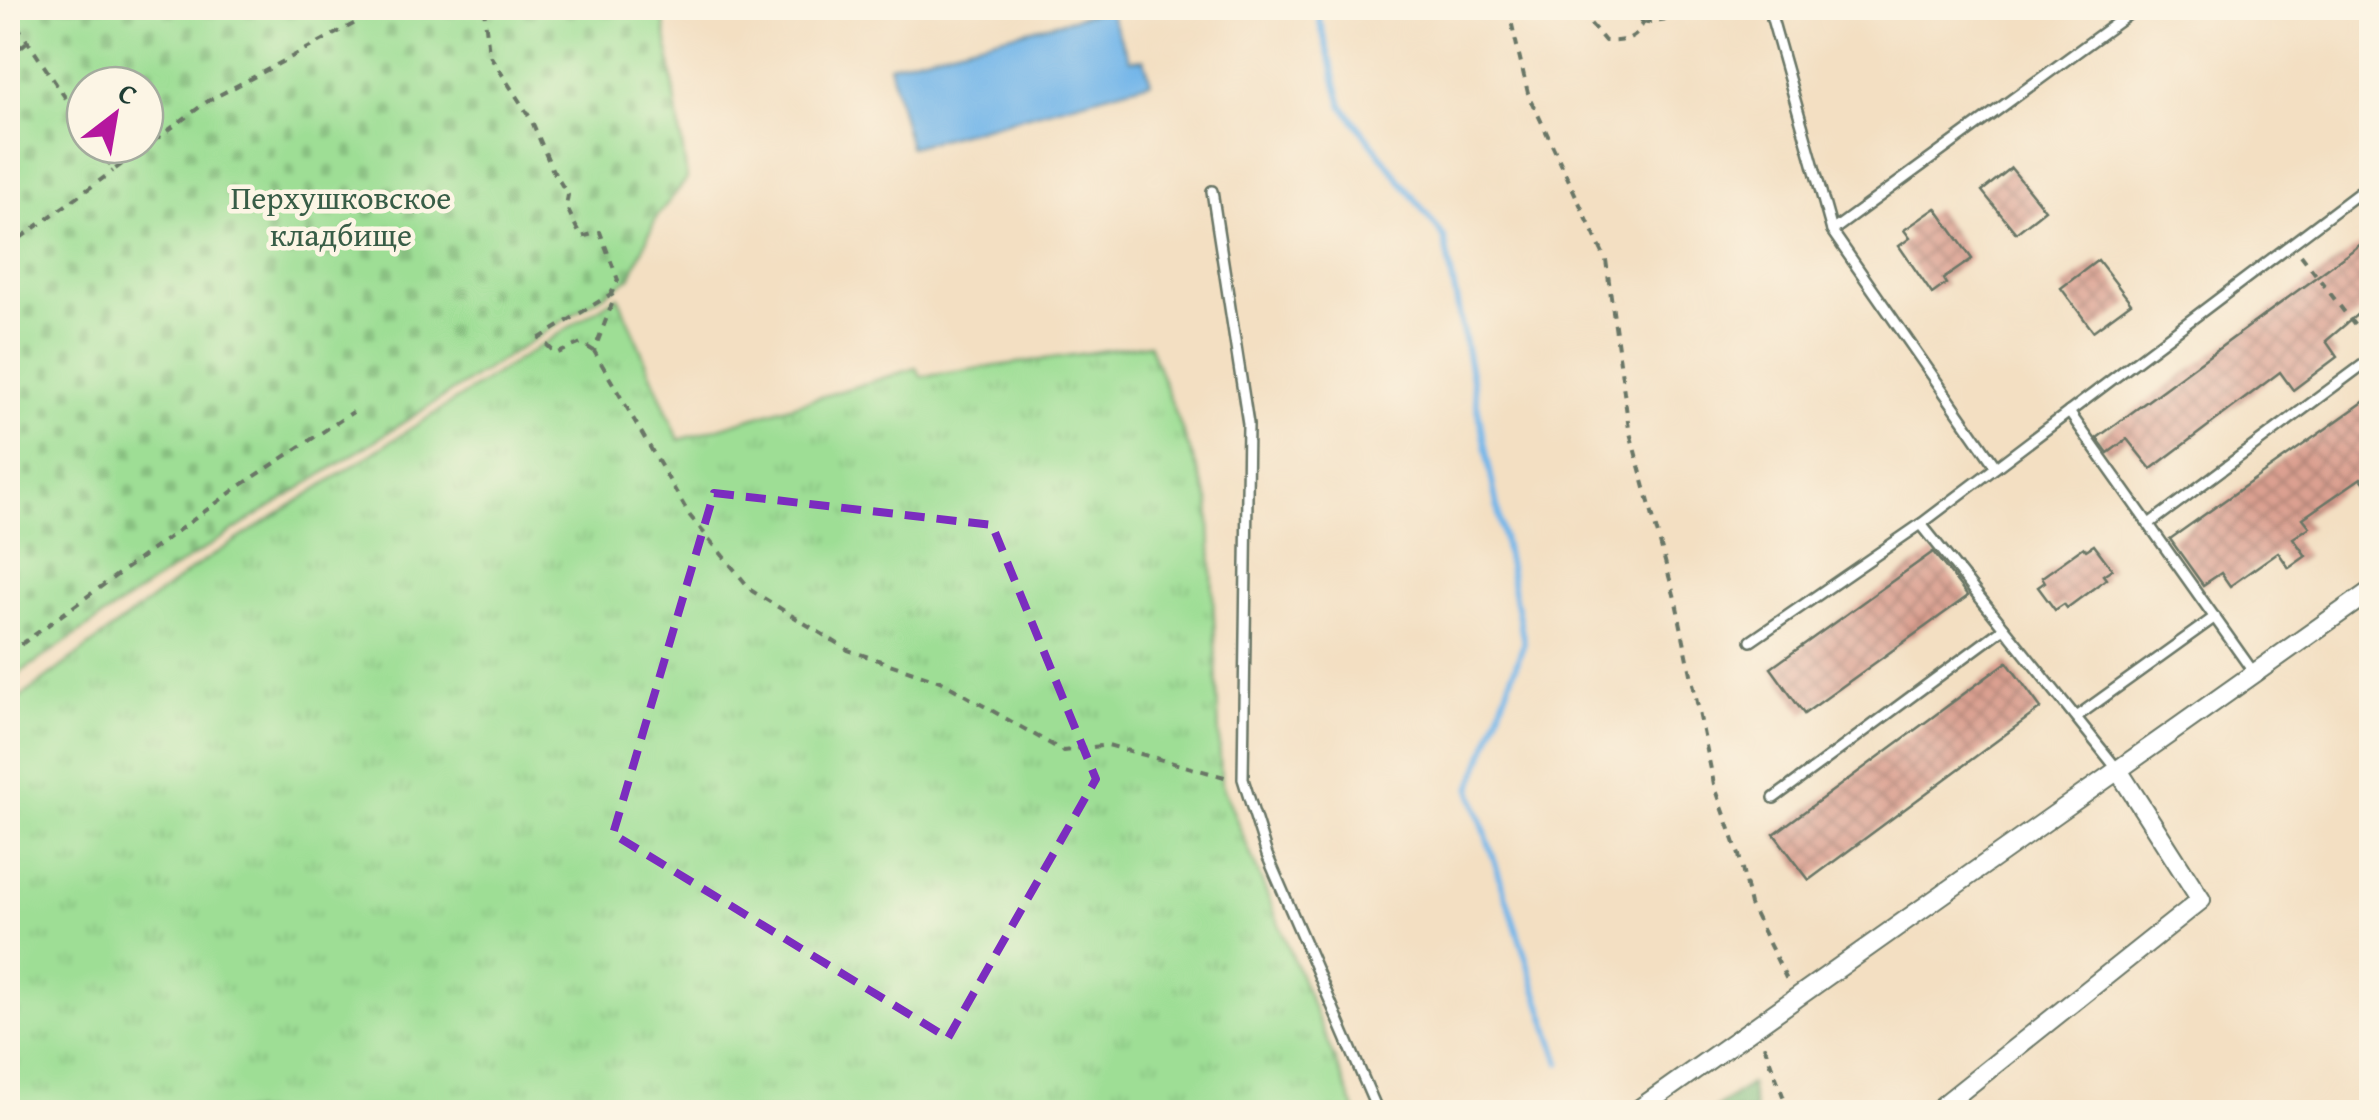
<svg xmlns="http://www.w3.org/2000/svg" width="2379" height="1120" viewBox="0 0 2379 1120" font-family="'Gentium Book Plus',serif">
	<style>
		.grass { fill: url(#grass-tufts); stroke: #5e8e64; stroke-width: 2.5 }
		.forest { fill: url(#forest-crowns); stroke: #4e7d59; stroke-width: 2.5 }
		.cemetery { fill: url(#cemetery-stones); stroke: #5e8e64; stroke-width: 2.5; fill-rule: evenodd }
		.water { fill: #73b6e9; stroke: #497a8e; stroke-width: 2.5 }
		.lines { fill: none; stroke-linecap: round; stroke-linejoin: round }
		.stream { stroke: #73b6e9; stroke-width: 6 }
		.building { fill: url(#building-cross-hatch) }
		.lane-casing { stroke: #697666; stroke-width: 14 }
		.street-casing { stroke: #697666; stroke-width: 22 }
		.path { stroke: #697666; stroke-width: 4; stroke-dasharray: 8 8; stroke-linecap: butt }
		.lane { stroke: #fff; stroke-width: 9 }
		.street { stroke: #fff; stroke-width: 18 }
		.marked { fill: none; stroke: #7b2cbf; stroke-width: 8; stroke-dasharray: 20 12; stroke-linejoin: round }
		.labels { text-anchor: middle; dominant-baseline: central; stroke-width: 9; stroke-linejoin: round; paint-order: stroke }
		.park-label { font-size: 32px; fill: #385d47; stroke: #fcf5e5 }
	</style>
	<defs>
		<pattern id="grass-tufts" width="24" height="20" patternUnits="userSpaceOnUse" patternTransform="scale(2.5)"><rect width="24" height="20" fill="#9ede95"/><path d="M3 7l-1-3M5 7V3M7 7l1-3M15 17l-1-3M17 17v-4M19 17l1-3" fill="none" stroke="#88bf81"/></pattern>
		<pattern id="forest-crowns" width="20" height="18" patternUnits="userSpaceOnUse" patternTransform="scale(2.5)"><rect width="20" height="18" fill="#7ebd7e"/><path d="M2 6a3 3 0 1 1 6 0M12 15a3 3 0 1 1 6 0" fill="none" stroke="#679b68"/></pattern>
		<pattern id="cemetery-stones" width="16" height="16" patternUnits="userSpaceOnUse" patternTransform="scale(2.5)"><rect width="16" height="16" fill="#9ede95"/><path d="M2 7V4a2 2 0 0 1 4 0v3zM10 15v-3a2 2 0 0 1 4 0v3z" fill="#88bf81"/></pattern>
		<pattern id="building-cross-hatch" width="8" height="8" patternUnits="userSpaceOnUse" patternTransform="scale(2.5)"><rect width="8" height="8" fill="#dba091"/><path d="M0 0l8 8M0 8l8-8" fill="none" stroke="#b18477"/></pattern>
	</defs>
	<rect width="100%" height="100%" fill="#fcf5e5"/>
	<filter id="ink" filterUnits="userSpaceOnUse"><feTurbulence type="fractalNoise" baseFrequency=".01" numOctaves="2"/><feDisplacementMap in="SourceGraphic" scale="20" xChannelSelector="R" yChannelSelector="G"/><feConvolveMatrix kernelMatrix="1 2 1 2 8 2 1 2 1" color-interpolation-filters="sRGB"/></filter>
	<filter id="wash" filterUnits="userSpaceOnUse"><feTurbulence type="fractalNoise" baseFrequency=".0048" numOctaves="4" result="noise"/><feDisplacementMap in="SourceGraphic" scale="40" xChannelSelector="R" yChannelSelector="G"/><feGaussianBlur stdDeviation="2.25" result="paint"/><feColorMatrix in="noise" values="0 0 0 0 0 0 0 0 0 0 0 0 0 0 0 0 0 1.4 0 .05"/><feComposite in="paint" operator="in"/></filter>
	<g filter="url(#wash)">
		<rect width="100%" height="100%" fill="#f3dfc2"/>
		<path class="grass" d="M 618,296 L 679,440 L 916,368 L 921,377 L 1149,344 L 1209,500 L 1221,782 L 1356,1112 L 8,1112 L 8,707 L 198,565 Z"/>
		<path class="forest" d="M 1750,1084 L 1755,1112 L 1710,1112 Z"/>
		<path class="cemetery" d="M 8,8 L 662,8 L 687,179 L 657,216 L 630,278 L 170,571 L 8,681 ZM 85,85 L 145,85 L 145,145 L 85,145 Z"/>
		<path class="water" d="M 1108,10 L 1130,60 L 1144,59 L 1151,82 L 910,147 L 889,65 Z"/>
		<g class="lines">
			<path class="stream" d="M 1316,8 L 1342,105 L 1444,237 L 1524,643 L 1471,789 L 1560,1063"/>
		</g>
		<g id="blocks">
			<g class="building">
				<path d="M 2011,168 L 2045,210 L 2016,233 L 1982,191 Z"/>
				<path d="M 1936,208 L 1972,259 L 1943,279 L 1946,284 L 1932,294 L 1899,246 L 1910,238 L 1904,230 Z"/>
				<path d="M 2372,236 L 2372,302 L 2326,341 L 2337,357 L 2293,390 L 2280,372 L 2151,469 L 2127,439 L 2108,453 L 2097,438 Z"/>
				<path d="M 2098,260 L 2131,303 L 2093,331 L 2061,288 Z"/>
				<path d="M 2372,396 L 2372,493 L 2361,478 L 2303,518 L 2310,527 L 2293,538 L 2306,556 L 2289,568 L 2278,552 L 2230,586 L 2221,573 L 2203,585 L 2170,539 Z"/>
				<path d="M 2094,545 L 2112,569 L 2103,575 L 2106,579 L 2067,608 L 2064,604 L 2055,610 L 2038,587 L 2045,582 L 2042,577 L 2084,547 L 2086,550 Z"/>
				<path d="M 1933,552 L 1968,596 L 1804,714 L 1771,668 Z"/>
				<path d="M 2007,662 L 2041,708 L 1809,880 L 1774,834 Z"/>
			</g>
		</g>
	</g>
	<g filter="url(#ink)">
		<use href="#blocks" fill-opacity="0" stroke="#697666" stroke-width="2.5"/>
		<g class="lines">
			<defs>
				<g id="lane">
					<path d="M 1769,8 L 1832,231 L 1996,467"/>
					<path d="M 1212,191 L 1248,424 L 1243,779 L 1267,855 L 1378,1112"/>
					<path d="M 1832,231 L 2137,8"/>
					<path d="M 2069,412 L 2254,673"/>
					<path d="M 2149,524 L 2372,358"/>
					<path d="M 1751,641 L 1921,524"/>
					<path d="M 2076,717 L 2215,617"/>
					<path d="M 2118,770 L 1921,524 L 2372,183"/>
					<path d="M 1774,798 L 2004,628"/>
				</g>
				<g id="street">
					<path d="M 1635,1112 L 2372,590"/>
					<path d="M 1935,1112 L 2201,900 L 2118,770"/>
				</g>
			</defs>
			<use href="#lane" class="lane-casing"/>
			<use href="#street" class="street-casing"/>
			<g class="path">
				<path d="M 484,8 L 489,54 L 531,119 L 552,169 L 568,195 L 566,206 L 581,237 L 600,232 L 618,280 L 611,294"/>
				<path d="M 1508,8 L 1528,93 L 1606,260 L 1629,429 L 1676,602 L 1714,784 L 1739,855 L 1750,905 L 1787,980"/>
				<path d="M 1588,8 L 1590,23 L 1605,41 C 1622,42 1636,40 1643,23 L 1634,8"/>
				<path d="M 8,12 L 85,127"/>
				<path d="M 1643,23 L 1734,8"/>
				<path d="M 8,58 L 28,41"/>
				<path d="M 97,145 L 114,170 L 208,101 L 384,8"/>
				<path d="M 8,247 L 113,171"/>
				<path d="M 2301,255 L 2368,343"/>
				<path d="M 594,351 L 581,343 L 556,354 L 540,338 L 611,294 L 614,299 L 594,351 L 690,516 L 752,591 L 848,650 L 940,681 L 1063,751 L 1108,745 L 1228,778"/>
				<path d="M 8,654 L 237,488 L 353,412"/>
				<path d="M 1764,1045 L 1789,1112"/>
			</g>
			<use href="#lane" class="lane"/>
			<use href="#street" class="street"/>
		</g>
	</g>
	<path class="marked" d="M 714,493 L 992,525 L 1096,779 L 948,1038 L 613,834 Z"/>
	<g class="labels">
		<g class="park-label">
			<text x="341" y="197">Перхушковское<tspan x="341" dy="37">кладбище</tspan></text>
		</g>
	</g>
	<rect width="2379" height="1120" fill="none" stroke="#fcf5e5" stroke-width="40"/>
	<g transform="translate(115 115) rotate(31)"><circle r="48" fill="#fcf5e5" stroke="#a4ab9e" stroke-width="2.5"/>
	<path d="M0-8L18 38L0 25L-18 38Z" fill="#b5179e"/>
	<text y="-15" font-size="28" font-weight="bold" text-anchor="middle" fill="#1f3d34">С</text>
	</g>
</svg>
